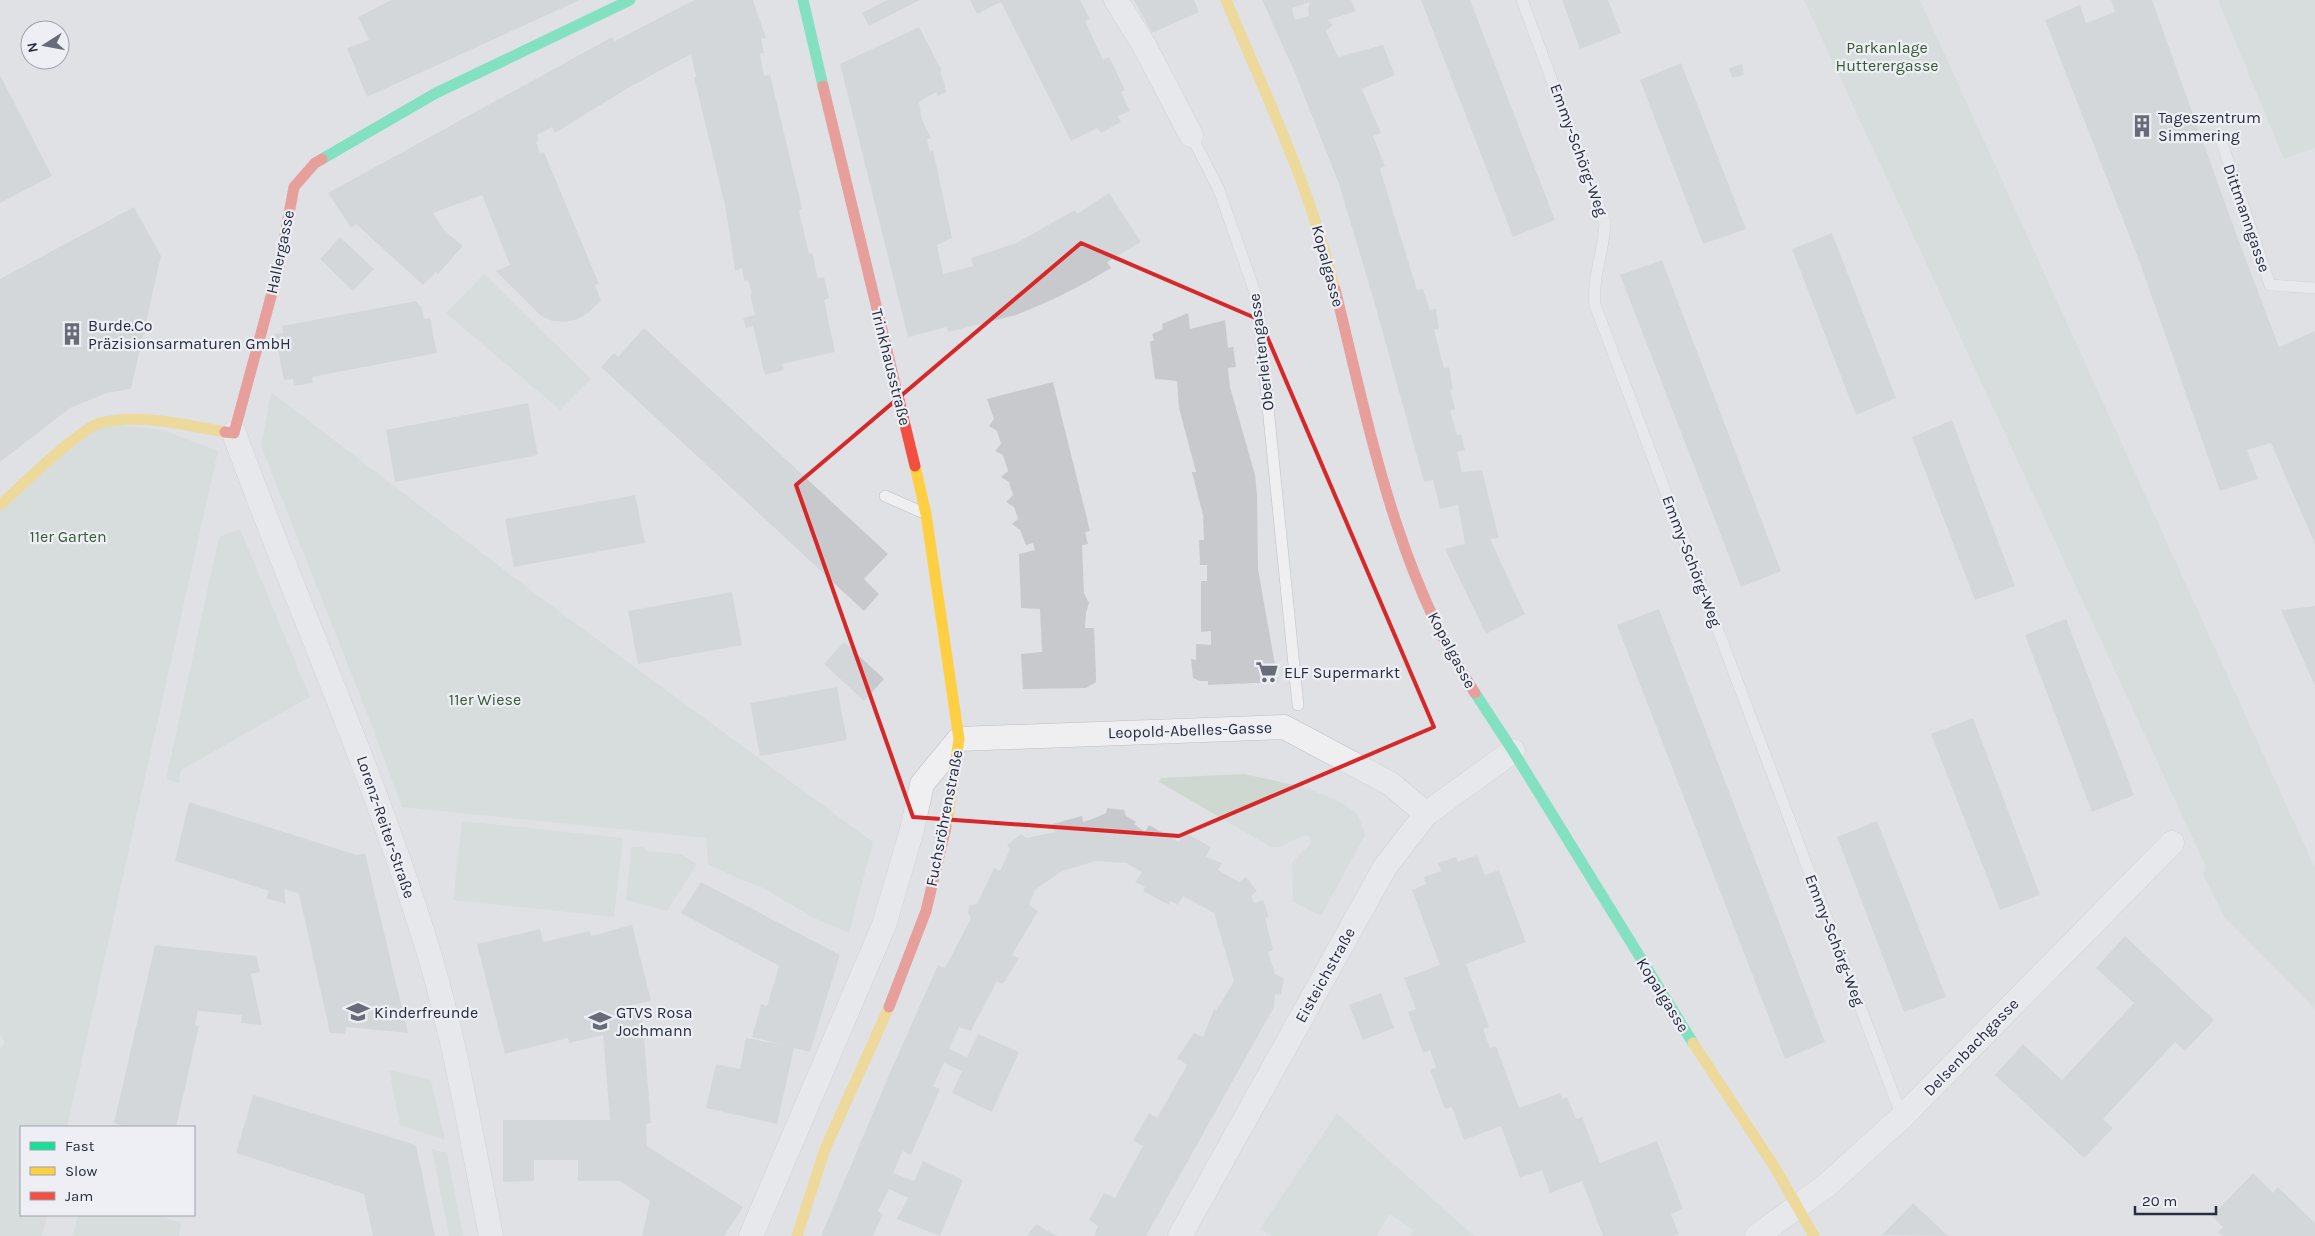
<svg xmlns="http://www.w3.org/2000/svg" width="2315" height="1236" viewBox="0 0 2315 1236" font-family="Karla,sans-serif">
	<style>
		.green { fill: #ced8d0 }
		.building { fill: #c8c9cd; fill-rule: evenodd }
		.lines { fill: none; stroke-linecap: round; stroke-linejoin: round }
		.lane-casing { stroke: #bebfc3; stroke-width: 12 }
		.street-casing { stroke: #bebfc3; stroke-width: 25 }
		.lane { stroke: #efeff2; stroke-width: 11 }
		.street { stroke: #efeff2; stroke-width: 24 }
		.fast { stroke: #16e098; stroke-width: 11 }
		.slow { stroke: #ffcf43; stroke-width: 11 }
		.jam { stroke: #f24e42; stroke-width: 11 }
		.marked { fill: none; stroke: #d62828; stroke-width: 4; stroke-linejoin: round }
		.labels { text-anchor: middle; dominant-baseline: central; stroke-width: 4.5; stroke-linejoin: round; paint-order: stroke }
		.park-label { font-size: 16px; fill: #385934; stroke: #edeff5 }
		.poi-label { font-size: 16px; fill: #272d3e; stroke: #edeff5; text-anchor: start }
		.street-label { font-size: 16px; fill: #272d3e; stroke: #edeff5 }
	</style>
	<rect width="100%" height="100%" fill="#dfe1e5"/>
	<g class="green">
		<path d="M 1804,0 L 1920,0 L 2315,868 L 2315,1009 L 2225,918 L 2203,874 L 2206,867 Z"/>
		<path d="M 2218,0 L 2315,0 L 2315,148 L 2284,159 Z"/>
		<path d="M 484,274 L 591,379 L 560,410 L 446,313 Z"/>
		<path d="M 271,392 L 545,601 L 873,842 L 849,933 L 812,917 L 761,887 L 739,879 L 708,864 L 706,838 L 402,807 L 367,713 L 261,446 Z"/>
		<path d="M 98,423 L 163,430 L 218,451 L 67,1127 L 21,1127 L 21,1215 L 47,1215 L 42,1236 L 0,1236 L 0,1050 L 5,1042 L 0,1035 L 0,505 Z"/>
		<path d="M 240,529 L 310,697 L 181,770 L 179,783 L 166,779 L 219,537 Z"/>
		<path d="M 1243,774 C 1274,780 1332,791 1356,813 C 1360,818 1363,829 1365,835 L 1321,916 L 1293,902 L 1292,862 L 1311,843 L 1310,837 L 1304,835 L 1279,847 L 1271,847 L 1159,782 L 1161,778 Z"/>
		<path d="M 462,821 L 623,838 L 614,917 L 453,900 Z"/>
		<path d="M 631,847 L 643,847 L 646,851 L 681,854 L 697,864 L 667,911 L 626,900 Z"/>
		<path d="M 389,1070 L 431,1080 L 445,1140 L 400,1125 Z"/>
		<path d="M 1337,1113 L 1474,1236 L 1410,1236 L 1413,1230 L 1390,1214 L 1376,1236 L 1272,1236 L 1260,1229 Z"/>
		<path d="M 432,1149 L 447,1153 L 463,1236 L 449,1236 Z"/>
		<path d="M 78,1215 L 157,1215 L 181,1223 L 179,1236 L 73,1236 Z"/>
	</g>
	<g class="building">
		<path d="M 391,0 L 580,0 L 367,97 L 347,48 L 369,40 L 358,17 Z"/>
		<path d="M 694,0 L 753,0 L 766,38 L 761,39 L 764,53 L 760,54 L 764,76 L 770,75 L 802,208 L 799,211 L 809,254 L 812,253 L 818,278 L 824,277 L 829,298 L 824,300 L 835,352 L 782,364 L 784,370 L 765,375 L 753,326 L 746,328 L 743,318 L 755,315 L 750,294 L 752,294 L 748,280 L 744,281 L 742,268 L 735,271 L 726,210 L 694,77 L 696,77 L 691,54 L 628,88 L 555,133 L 552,127 L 537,135 L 539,141 L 536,142 L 540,153 L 544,152 L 599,284 L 595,285 L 601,300 L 588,313 L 578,319 L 566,322 L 552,321 L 541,316 L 496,271 L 510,265 L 482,195 L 433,213 L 444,230 L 463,246 L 438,274 L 436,272 L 423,285 L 356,224 L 351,228 L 328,193 L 612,37 L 615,41 Z"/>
		<path d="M 887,0 L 920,0 L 869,26 L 862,13 Z"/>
		<path d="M 970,0 L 1080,0 L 1090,19 L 1085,21 L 1103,60 L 1109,57 L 1125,90 L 1121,92 L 1130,111 L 1118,116 L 1121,122 L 1101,133 L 1098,128 L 1071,141 L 1001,2 L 977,14 Z"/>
		<path d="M 1134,0 L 1194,0 L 1199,12 L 1152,33 Z"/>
		<path d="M 1262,0 L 1351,0 L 1356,11 L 1328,20 L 1333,25 L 1326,31 L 1338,57 L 1383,45 L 1395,75 L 1362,89 L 1381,133 L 1373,136 L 1385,166 L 1380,169 L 1417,290 L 1423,289 L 1430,310 L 1436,309 L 1439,328 L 1434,330 L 1444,368 L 1449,367 L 1453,389 L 1450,390 L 1455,409 L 1450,411 L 1457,435 L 1461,434 L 1465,450 L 1457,452 L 1462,472 L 1482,470 L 1499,538 L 1490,539 L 1525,614 L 1486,634 L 1445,549 L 1465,544 L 1458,505 L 1440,509 L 1433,480 L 1424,482 L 1374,301 L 1339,184 L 1295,73 ZM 1310,2 L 1308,9 L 1309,16 L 1295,20 L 1292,8 Z"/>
		<path d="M 1421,0 L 1470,0 L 1555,220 L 1513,237 Z"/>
		<path d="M 1562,0 L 1608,0 L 1621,33 L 1580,49 Z"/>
		<path d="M 2111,0 L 2152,0 L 2234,228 L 2279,347 L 2315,331 L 2315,544 L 2271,443 L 2247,450 L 2258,479 L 2220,491 L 2140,263 L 2045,20 L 2080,5 L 2086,23 L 2115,12 Z"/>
		<path d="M 919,27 L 942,71 L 940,72 L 946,87 L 945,88 L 947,92 L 938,96 L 936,92 L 919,102 L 922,120 L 931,138 L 927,140 L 930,152 L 933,150 L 952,238 L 937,245 L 943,274 L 973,266 L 971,258 L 1016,243 L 1075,210 L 1077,214 L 1109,193 L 1141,242 L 1107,262 L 1111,268 L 1087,282 L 1054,299 L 1016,315 L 948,332 L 947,327 L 908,337 L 840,64 Z"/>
		<path d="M 1681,63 L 1746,229 L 1703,244 L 1640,80 Z"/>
		<path d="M 1742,64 L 1744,75 L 1732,78 L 1729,68 Z"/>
		<path d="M 0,75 L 52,176 L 0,203 Z"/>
		<path d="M 134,207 L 161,256 L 131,389 L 107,393 L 70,408 L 0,462 L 0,279 Z"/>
		<path d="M 1832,233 L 1896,398 L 1856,415 L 1792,249 Z"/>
		<path d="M 340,237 L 374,269 L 353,291 L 320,259 Z"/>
		<path d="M 1662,260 L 1781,571 L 1741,587 L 1620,275 Z"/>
		<path d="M 416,301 L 421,307 L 424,319 L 430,318 L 437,353 L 312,377 L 313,383 L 294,386 L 293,379 L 284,380 L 275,334 L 283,333 L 282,326 Z"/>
		<path d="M 1188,313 L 1190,329 L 1225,320 L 1228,348 L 1233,347 L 1236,367 L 1228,368 L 1230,387 L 1255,475 L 1257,495 L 1258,569 L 1278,682 L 1208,685 L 1208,681 L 1200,681 L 1193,678 L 1191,659 L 1196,660 L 1196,644 L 1211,645 L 1211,631 L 1201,632 L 1201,581 L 1207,581 L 1207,565 L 1200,565 L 1199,540 L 1204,540 L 1203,515 L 1192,472 L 1196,472 L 1179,408 L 1177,381 L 1155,379 L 1150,342 L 1154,340 L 1152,334 L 1163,329 L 1162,324 Z"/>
		<path d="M 644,328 L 888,554 L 864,579 L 879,594 L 864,611 L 601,367 L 614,353 L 618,357 Z"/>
		<path d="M 1053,382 L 1090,531 L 1085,532 L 1088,544 L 1082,545 L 1084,593 L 1089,603 L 1086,613 L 1085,628 L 1094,628 L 1096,677 L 1096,682 L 1086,688 L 1023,689 L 1021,654 L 1042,652 L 1040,609 L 1021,608 L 1019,554 L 1035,550 L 1033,543 L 1026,545 L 1020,530 L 1012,524 L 1018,519 L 1014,507 L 1006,502 L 1013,495 L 1009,482 L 1001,477 L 1008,471 L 1003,455 L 995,451 L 1001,444 L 997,431 L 989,426 L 994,419 L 987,399 Z"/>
		<path d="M 528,403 L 538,455 L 395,482 L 386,430 Z"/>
		<path d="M 1952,420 L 2015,586 L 1975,600 L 1912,437 Z"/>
		<path d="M 635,495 L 645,543 L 514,567 L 505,519 Z"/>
		<path d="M 732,592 L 742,645 L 638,664 L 628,611 Z"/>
		<path d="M 2315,606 L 2315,686 L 2281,610 Z"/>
		<path d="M 1659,609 L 1825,1042 L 1785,1059 L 1617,625 Z"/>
		<path d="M 2066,619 L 2134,795 L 2092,812 L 2025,635 Z"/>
		<path d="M 844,642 L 884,679 L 864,701 L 824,664 Z"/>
		<path d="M 837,687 L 847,740 L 760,756 L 750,703 Z"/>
		<path d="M 1973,718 L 2040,895 L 2000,910 L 1931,734 Z"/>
		<path d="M 189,802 L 357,855 L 365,853 L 408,1033 L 347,1027 L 345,1034 L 330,1033 L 299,894 L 284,889 L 286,904 L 266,898 L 269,891 L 175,861 Z"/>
		<path d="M 1107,808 L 1124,810 L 1126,816 L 1136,822 L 1134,824 L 1145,832 L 1149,825 L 1179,842 L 1184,832 L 1211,847 L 1206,857 L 1222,863 L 1218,870 L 1239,882 L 1246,877 L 1257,891 L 1251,896 L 1254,903 L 1263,900 L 1269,917 L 1265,918 L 1273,950 L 1268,952 L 1275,974 L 1284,979 L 1281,995 L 1275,994 L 1274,1007 L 1146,1236 L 1094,1236 L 1098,1226 L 1089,1220 L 1104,1193 L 1115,1198 L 1143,1146 L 1133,1141 L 1149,1113 L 1157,1118 L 1187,1065 L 1177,1058 L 1194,1033 L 1203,1037 L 1214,1009 L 1216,1011 L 1234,981 L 1214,913 L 1183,896 L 1178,905 L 1170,901 L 1169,905 L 1143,891 L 1145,887 L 1135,882 L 1142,872 L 1126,863 L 1096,861 L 1062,871 L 1035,890 L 1029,905 L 1038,911 L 1012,955 L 1019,958 L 1003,984 L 997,981 L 971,1031 L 959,1027 L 949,1049 L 967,1057 L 978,1034 L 1019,1052 L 992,1112 L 952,1093 L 962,1071 L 944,1063 L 933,1086 L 940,1089 L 911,1155 L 903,1151 L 893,1173 L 914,1181 L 923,1161 L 963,1180 L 940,1236 L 897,1219 L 908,1198 L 889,1189 L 878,1211 L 883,1214 L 873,1236 L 821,1236 L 892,1068 L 938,965 L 945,968 L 971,918 L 968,913 L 969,905 L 977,904 L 994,868 L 1000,871 L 1010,849 L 1007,845 L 1021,834 L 1026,838 L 1056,832 L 1049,825 L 1082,816 L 1083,822 L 1095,818 L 1106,813 Z"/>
		<path d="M 1877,821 L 1946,997 L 1904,1012 L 1837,837 Z"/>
		<path d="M 1477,855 L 1485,875 L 1499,870 L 1526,942 L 1466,964 L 1489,1027 L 1483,1029 L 1490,1048 L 1496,1046 L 1519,1108 L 1560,1093 L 1562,1099 L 1567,1097 L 1576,1119 L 1582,1117 L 1600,1163 L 1657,1141 L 1683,1209 L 1671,1214 L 1679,1234 L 1674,1236 L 1603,1236 L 1582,1181 L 1550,1193 L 1542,1170 L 1520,1178 L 1501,1126 L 1464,1140 L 1452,1107 L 1445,1109 L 1430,1070 L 1436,1067 L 1430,1050 L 1423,1053 L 1408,1012 L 1416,1009 L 1404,978 L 1440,965 L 1412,890 L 1426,884 L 1424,877 L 1441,871 L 1438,863 L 1456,857 L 1458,862 Z"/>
		<path d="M 701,882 L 840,955 L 810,1052 L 794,1048 L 777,1124 L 706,1108 L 716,1064 L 740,1069 L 746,1038 L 785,1045 L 752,1037 L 761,1004 L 767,1006 L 779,966 L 681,913 Z"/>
		<path d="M 632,925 L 651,1001 L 622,1007 L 624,1015 L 642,1014 L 651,1123 L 646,1124 L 647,1146 L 743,1207 L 724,1236 L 642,1236 L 650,1201 L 620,1181 L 578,1181 L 578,1160 L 534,1160 L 534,1181 L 503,1182 L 503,1120 L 610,1120 L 603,1035 L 569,1043 L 568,1038 L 505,1054 L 477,944 L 540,929 L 543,942 L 590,931 L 591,936 Z"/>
		<path d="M 2125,936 L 2214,1020 L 2185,1051 L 2175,1042 L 2103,1119 L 2113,1128 L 2084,1158 L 1995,1075 L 2023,1044 L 2062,1080 L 2134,1003 L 2096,968 Z"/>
		<path d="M 155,945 L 256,956 L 260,972 L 251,974 L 262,1025 L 241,1023 L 242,1015 L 198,1011 L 195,1025 L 199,1026 L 176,1127 L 126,1127 L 114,1123 Z"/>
		<path d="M 1381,993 L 1394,1028 L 1363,1040 L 1349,1005 Z"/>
		<path d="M 253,1095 L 416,1145 L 435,1236 L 373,1236 L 364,1194 L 236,1153 Z"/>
		<path d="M 2253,1173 L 2273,1193 L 2278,1187 L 2315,1223 L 2315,1236 L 2222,1236 L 2218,1232 L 2223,1227 L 2212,1216 Z"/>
		<path d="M 1913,1203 L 1948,1236 L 1882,1235 Z"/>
		<path d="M 1036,1224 L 1057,1236 L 1027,1236 Z"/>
	</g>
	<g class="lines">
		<defs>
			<g id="lane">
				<path d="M 1522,0 L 1605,223 C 1604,251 1592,277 1595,305 L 1902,1117"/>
				<path d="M 1191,135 L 1219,190 L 1257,298 L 1298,705"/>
				<path d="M 2220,137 L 2270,285 L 2315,288"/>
				<path d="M 885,496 L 924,513"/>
			</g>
			<g id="street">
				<path d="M 1116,0 L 1144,45 L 1191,135"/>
				<path d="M 234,433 C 297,606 374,773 428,950 C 456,1043 472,1141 491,1236"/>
				<path d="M 751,1236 L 884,925 L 912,830 L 922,784 L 959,739 L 1284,727 L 1391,784 L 1426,814"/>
				<path d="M 1180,1236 L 1385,867 L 1426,814 L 1513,751"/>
				<path d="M 1757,1236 L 1827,1185 L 1902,1117 L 2172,843"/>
			</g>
		</defs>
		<use href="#lane" class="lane-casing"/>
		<use href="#street" class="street-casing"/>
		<use href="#lane" class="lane"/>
		<use href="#street" class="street"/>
		<g class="fast">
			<path d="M 803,0 L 823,86"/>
			<path d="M 322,159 L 436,93 L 630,0"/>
			<path d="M 1475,693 L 1513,751 L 1693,1043"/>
		</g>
		<g class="slow">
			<path d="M 1226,0 C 1266,95 1310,188 1335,289"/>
			<path d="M 915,466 L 926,514 L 959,739 L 946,827"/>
			<path d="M 0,505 C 19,488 80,428 100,423 C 141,413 184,425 225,432"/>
			<path d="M 1693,1043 L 1774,1166 L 1814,1236"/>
			<path d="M 797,1236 L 825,1149 L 889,1007"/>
		</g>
		<g class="jam">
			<path d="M 823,86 L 915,466"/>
			<path d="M 1335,289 C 1369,426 1396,573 1475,693"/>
			<path d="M 225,432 L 234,433 L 279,267 L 294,187 L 315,163 L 322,159"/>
			<path d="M 889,1007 L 926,911 L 946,827"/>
		</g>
	</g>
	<path d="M0 0H2315V1236H0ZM 1081,243 L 1260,320 L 1434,727 L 1179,836 L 913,817 L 796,485 Z" fill="#dfe1e5" fill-opacity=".55" fill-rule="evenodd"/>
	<path class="marked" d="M 1081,243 L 1260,320 L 1434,727 L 1179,836 L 913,817 L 796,485 Z"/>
	<defs>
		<symbol id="building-bare" viewBox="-9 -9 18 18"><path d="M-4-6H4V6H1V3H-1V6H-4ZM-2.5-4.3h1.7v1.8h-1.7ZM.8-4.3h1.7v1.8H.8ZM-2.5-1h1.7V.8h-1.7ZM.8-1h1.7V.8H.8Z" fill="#676c78" stroke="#edeff5" stroke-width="2.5" paint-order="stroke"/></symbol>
		<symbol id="supermarket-bare" viewBox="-9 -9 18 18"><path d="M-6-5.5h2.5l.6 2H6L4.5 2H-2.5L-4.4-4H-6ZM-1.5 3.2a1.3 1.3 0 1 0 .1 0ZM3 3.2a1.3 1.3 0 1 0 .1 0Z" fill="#676c78" stroke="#edeff5" stroke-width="2.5" paint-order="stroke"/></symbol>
		<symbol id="school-bare" viewBox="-9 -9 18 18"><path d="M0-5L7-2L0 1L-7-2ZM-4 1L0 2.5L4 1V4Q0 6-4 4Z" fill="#676c78" stroke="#edeff5" stroke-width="2.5" paint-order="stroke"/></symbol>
	</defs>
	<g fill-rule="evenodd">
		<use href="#building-bare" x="2126" y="110" width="32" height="32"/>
		<use href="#building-bare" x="56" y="318" width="32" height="32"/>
		<use href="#supermarket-bare" x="1251" y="656" width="32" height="32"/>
		<use href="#school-bare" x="342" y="996" width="32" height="32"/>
		<use href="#school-bare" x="584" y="1005" width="32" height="32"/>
	</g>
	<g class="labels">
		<g class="park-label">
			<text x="1887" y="47">Parkanlage<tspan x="1887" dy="18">Hutterergasse</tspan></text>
			<text x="68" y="536">11er Garten</text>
			<text x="485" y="699">11er Wiese</text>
		</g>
		<g class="poi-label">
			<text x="2158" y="117">Tageszentrum<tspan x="2158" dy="18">Simmering</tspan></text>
			<text x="88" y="325">Burde.Co<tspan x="88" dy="18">Präzisionsarmaturen GmbH</tspan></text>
			<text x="1284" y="672">ELF Supermarkt</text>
			<text x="374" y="1012">Kinderfreunde</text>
			<text x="616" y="1012">GTVS Rosa<tspan x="616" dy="18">Jochmann</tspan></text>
		</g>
		<g class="street-label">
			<text transform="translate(1579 150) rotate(70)">Emmy-Schörg-Weg</text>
			<text transform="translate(2247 218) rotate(71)">Dittmanngasse</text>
			<text transform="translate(280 252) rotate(-78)">Hallergasse</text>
			<text transform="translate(1328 266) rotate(75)">Kopalgasse</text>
			<text transform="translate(1261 352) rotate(-97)">Oberleitengasse</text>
			<text transform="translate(891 367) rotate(76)">Trinkhausstraße</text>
			<text transform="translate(1692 561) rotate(69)">Emmy-Schörg-Weg</text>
			<text transform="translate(1452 650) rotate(62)">Kopalgasse</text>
			<text transform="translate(1190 730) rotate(-2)">Leopold-Abelles-Gasse</text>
			<text transform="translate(944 818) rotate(-79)">Fuchsröhrenstraße</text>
			<text transform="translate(386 827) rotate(71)">Lorenz-Reiter-Straße</text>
			<text transform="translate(1835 940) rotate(69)">Emmy-Schörg-Weg</text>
			<text transform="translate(1325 975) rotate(-61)">Eisteichstraße</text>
			<text transform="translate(1663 995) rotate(58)">Kopalgasse</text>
			<text transform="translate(1971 1047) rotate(-46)">Delsenbachgasse</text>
		</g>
	</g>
	<rect x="20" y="1126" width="175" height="90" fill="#edeff5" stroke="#9ea1ac"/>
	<rect x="30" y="1142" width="25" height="8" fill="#16e098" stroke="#9ea1ac"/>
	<text x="65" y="1151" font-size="15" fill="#272d3e">Fast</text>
	<rect x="30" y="1167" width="25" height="8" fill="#ffcf43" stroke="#9ea1ac"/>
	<text x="65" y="1176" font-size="15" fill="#272d3e">Slow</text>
	<rect x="30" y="1192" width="25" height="8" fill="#f24e42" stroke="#9ea1ac"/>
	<text x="65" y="1201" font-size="15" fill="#272d3e">Jam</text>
	<g transform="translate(45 45) rotate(259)"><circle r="24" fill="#edeff5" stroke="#9ea1ac"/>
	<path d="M0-4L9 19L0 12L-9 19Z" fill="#676c78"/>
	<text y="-8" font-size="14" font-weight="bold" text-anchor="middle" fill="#272d3e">N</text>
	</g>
	<path d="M2135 1206v8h81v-8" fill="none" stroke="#272d3e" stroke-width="2.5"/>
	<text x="2142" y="1206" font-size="15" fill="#272d3e" stroke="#edeff5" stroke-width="4" paint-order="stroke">20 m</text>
</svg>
